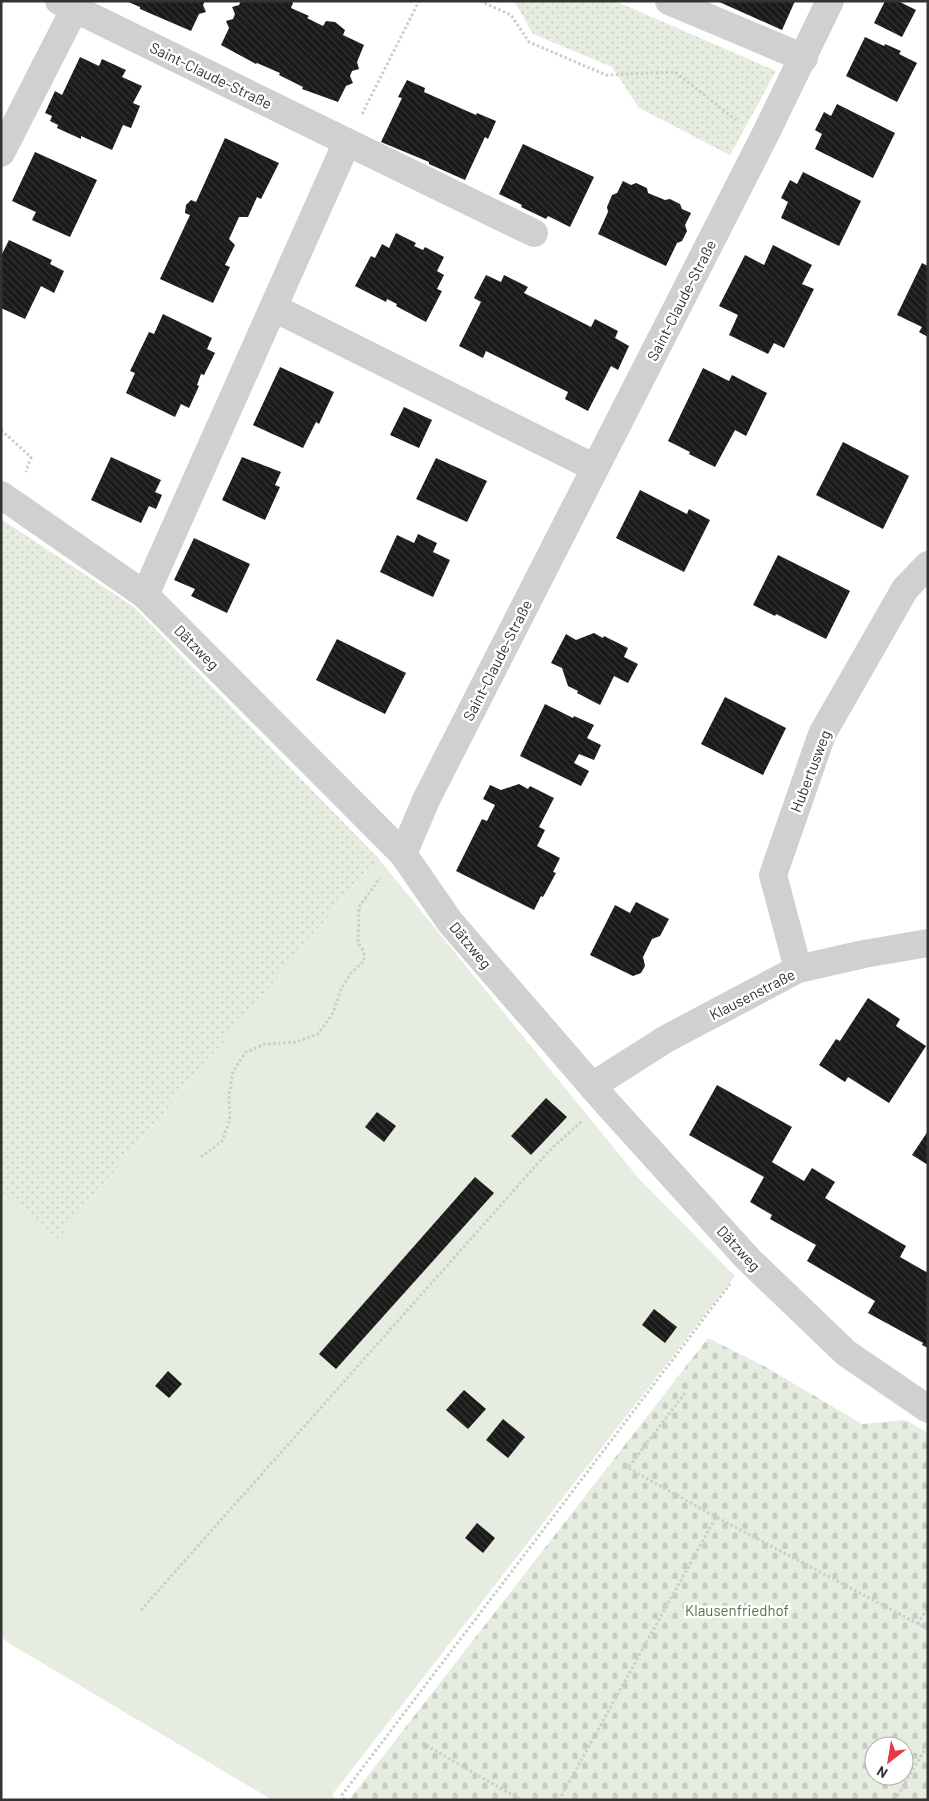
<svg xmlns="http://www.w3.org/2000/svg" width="929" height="1801" viewBox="0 0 929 1801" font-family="Barlow,sans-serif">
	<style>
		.grass { fill: url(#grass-dots) }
		.cemetery { fill: url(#cemetery-stones); fill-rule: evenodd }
		.garden { fill: #e6ecdf }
		.building { fill: url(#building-back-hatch) }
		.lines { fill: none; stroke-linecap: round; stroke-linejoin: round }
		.path { stroke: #cdcdcd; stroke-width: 3; stroke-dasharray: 2.5 2.5; stroke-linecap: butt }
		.minor { stroke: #d0d0d0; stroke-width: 28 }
		.labels { text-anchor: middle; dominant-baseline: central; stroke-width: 5; stroke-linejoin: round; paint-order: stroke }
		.street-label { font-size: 15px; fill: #333; stroke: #fff }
		.park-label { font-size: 15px; fill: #56703f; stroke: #fff }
	</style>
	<defs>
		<pattern id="grass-dots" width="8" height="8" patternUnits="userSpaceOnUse" patternTransform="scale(1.25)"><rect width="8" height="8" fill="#e6ecdf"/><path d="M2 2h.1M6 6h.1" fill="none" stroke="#c6cbc0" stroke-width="1.8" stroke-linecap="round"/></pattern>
		<pattern id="cemetery-stones" width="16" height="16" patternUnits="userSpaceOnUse" patternTransform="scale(1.25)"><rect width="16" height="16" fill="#e6ecdf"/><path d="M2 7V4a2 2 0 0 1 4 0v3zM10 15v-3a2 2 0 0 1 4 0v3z" fill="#c6cbc0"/></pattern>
		<pattern id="building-back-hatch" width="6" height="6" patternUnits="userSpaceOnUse" patternTransform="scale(1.25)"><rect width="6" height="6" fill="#1a1a1a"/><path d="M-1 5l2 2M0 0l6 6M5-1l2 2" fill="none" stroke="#333"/></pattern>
	</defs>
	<rect width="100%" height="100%" fill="#fff"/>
	<g class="grass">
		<path d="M 510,1 L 615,1 L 776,71 L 730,155 L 639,108 L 612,67 L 533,34 L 516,4 Z"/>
		<path d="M 1,519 L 134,607 L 378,858 L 58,1239 L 5,1196 L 1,1199 Z"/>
	</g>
	<path class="cemetery" d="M 708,1338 L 764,1366 L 862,1424 L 906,1420 L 928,1433 L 928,1800 L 349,1800 ZM 874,1746 L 904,1746 L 904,1776 L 874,1776 Z"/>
	<path class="garden" d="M 378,858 L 640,1180 L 735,1276 L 332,1795 L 337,1800 L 272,1800 L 12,1645 L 1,1637 L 1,1199 L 5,1195 L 58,1239 Z"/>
	<g class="building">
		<path d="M 126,1 L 205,1 L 203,5 L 206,12 L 199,14 L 191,31 L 140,9 L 140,7 Z"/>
		<path d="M 241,1 L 291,1 L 293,3 L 291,8 L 309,16 L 307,18 L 323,26 L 326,21 L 335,22 L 345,30 L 343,35 L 364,45 L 357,62 L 359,69 L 352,71 L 350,76 L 353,83 L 346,86 L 338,102 L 302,89 L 303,87 L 279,75 L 280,73 L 257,63 L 256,64 L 221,45 L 229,28 L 226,21 L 233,19 L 235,14 L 232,7 L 239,5 Z"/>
		<path d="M 717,1 L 795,1 L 782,30 Z"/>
		<path d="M 885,1 L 898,1 L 916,10 L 902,37 L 874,23 Z"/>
		<path d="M 865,37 L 884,46 L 885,44 L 901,51 L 899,54 L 917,63 L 897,102 L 846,76 Z"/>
		<path d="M 80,57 L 99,66 L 102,59 L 126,70 L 122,77 L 142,86 L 133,103 L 140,106 L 131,128 L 123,125 L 112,150 L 81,136 L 81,139 L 57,128 L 58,125 L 50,121 L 52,116 L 45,113 L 55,91 L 62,95 Z"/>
		<path d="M 407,80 L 425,88 L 424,92 L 476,115 L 477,113 L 496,121 L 488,139 L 485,137 L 465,180 L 429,164 L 429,162 L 381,142 L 402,98 L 398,97 Z"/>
		<path d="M 837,104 L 895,133 L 873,178 L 815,149 L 822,134 L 815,130 L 824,112 L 831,116 Z"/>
		<path d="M 225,138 L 279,163 L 261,199 L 257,197 L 248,217 L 239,217 L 229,239 L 235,245 L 225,265 L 230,267 L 213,303 L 160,279 L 190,215 L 185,213 L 186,205 L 191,200 L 196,202 Z"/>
		<path d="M 523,144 L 594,177 L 570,227 L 548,216 L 546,219 L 521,207 L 522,205 L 499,194 Z"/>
		<path d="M 35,152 L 97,180 L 70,237 L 32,220 L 36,212 L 12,201 Z"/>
		<path d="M 803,172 L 861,201 L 839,246 L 781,218 L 788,202 L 781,198 L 790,180 L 797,184 Z"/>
		<path d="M 623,181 L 631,185 L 636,183 L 647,188 L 648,193 L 665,200 L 670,199 L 680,204 L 682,209 L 691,213 L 685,225 L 687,231 L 682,241 L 677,243 L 666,266 L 598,234 L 608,212 L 607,207 L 612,195 L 617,193 Z"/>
		<path d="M 396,233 L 416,243 L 414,246 L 423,250 L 425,247 L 444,257 L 437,271 L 444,275 L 437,289 L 442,291 L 426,322 L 396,306 L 397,304 L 387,299 L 386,302 L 355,286 L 371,256 L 375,258 L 382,244 L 389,248 Z"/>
		<path d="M 9,240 L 52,260 L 50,264 L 64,271 L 54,293 L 41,286 L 25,319 L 1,308 L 1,256 Z"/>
		<path d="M 773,245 L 812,265 L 802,284 L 814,289 L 784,348 L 774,343 L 768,354 L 729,335 L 738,315 L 719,306 L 745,255 L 764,265 Z"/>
		<path d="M 922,263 L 928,266 L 928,337 L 919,332 L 922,327 L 897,315 Z"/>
		<path d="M 486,275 L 501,282 L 504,275 L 528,287 L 524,293 L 591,327 L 595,319 L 618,331 L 615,338 L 629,346 L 618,370 L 611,366 L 588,411 L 565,399 L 568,392 L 486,351 L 483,358 L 459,346 L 481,302 L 474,298 Z"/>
		<path d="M 163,314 L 212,338 L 207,349 L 215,353 L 204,375 L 201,374 L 197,385 L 199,386 L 189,408 L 181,404 L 175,417 L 126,393 L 135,373 L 130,371 L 149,332 L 154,334 Z"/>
		<path d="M 280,367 L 334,392 L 319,424 L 316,422 L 303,448 L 253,425 Z"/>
		<path d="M 703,368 L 729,381 L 732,375 L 767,393 L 746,436 L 735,430 L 715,467 L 689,454 L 690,452 L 668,441 Z"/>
		<path d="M 404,407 L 432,420 L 419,448 L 390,435 Z"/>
		<path d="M 843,442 L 909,476 L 883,529 L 816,495 Z"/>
		<path d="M 111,457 L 161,480 L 155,492 L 162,495 L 156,509 L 149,506 L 141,523 L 91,500 Z"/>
		<path d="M 242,457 L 281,472 L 275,485 L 280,487 L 265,520 L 222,500 Z"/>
		<path d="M 436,458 L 487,481 L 467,522 L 416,499 Z"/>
		<path d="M 640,490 L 687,514 L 689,509 L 710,520 L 684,572 L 616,538 Z"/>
		<path d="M 418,534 L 437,543 L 433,552 L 450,560 L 433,597 L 380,572 L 397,535 L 414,543 Z"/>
		<path d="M 194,538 L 250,564 L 227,613 L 191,596 L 195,589 L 174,580 Z"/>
		<path d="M 778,555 L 850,591 L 826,639 L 776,614 L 775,616 L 753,605 Z"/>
		<path d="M 594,633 L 603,638 L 604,636 L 628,648 L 624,657 L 638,664 L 628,683 L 614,676 L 600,705 L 577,693 L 578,691 L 568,686 L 562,668 L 551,663 L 566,634 L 576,640 Z"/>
		<path d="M 337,639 L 406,673 L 385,714 L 316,680 Z"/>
		<path d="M 725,697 L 786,728 L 763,775 L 701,744 Z"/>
		<path d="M 545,704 L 573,718 L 574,716 L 594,725 L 587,738 L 601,745 L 594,760 L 579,754 L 574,763 L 589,771 L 581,786 L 520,756 Z"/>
		<path d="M 519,784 L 528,789 L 530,786 L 554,798 L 539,827 L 545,830 L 537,846 L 560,858 L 553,872 L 556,873 L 543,897 L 541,896 L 534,910 L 456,871 L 482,819 L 487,821 L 495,805 L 483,799 L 490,785 L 501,790 Z"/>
		<path d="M 636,902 L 669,919 L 660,936 L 652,939 L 643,957 L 645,966 L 641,973 L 633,976 L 590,955 L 615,905 L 630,913 Z"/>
		<path d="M 868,998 L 900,1019 L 896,1026 L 926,1046 L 889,1103 L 848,1077 L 845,1082 L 819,1065 L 836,1039 L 840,1041 Z"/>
		<path d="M 717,1085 L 792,1127 L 772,1162 L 804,1181 L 812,1168 L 835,1182 L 825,1198 L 906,1246 L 900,1257 L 928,1273 L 928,1348 L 922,1345 L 923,1343 L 868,1313 L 875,1301 L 807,1261 L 816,1245 L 770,1219 L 772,1215 L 750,1202 L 764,1177 L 689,1135 Z"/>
		<path d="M 546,1098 L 567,1117 L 531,1155 L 511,1136 Z"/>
		<path d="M 377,1112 L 396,1126 L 384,1142 L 365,1127 Z"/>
		<path d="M 928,1131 L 928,1165 L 912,1155 Z"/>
		<path d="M 475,1177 L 494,1193 L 336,1369 L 319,1354 Z"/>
		<path d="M 654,1309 L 677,1327 L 665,1343 L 642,1325 Z"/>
		<path d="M 168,1371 L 182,1384 L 169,1398 L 155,1386 Z"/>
		<path d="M 464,1390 L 486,1409 L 468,1429 L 446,1410 Z"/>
		<path d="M 503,1419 L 525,1437 L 508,1458 L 486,1440 Z"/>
		<path d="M 477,1523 L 495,1538 L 483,1553 L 465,1538 Z"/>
	</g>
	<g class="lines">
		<g class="path">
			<path d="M 480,1 L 511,15 L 529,42 L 606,75 L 675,72 L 736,120"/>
			<path d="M 362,114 L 419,1"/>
			<path d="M 1,430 L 31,457 L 26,472"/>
			<path d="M 201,1157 L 222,1141 L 230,1120 L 229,1096 L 233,1071 L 246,1052 L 265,1044 L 296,1042 L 318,1034 L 333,1013 L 341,989 L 351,973 L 364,961 L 364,952 L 358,943 L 359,907 L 380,878"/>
			<path d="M 685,1393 L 628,1468 L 716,1517"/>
			<path d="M 141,1610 L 548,1152 L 582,1121"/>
			<path d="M 918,1624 L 928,1607"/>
			<path d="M 422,1743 L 521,1800"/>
			<path d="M 344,1800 L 342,1795 L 730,1284"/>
			<path d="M 559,1800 L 716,1517 L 928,1629"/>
			<path d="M 895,1800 L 928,1744"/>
		</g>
		<g class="minor">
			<path d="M 59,1 L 347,142 L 145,595"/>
			<path d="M 669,1 L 804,58"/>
			<path d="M 347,142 L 534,233"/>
			<path d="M 1,153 L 75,8"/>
			<path d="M 274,308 L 595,468"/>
			<path d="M 1,495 L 145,595 L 403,854 L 450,922 L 605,1101 L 748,1259 L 846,1353 L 928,1409"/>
			<path d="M 403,854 L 427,798 L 766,133 L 830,1"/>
			<path d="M 798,969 L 773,875 L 822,734 L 905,589 L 928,565"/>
			<path d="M 592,1086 L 666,1039 L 798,969 L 864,954 L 928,943"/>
		</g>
	</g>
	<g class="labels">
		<g class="street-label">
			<text transform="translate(211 75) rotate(26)">Saint-Claude-Straße</text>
			<text transform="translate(681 300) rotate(-63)">Saint-Claude-Straße</text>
			<text transform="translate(197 647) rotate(45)">Dätzweg</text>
			<text transform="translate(497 660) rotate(-63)">Saint-Claude-Straße</text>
			<text transform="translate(810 771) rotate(-69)">Hubertusweg</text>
			<text transform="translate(471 945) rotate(50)">Dätzweg</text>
			<text transform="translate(752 994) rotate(-27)">Klausenstraße</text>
			<text transform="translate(739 1248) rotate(47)">Dätzweg</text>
		</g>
		<g class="park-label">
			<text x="737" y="1610">Klausenfriedhof</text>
		</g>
	</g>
	<rect width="929" height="1801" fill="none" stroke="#333333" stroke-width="5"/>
	<g transform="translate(889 1761) rotate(211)"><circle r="24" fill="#ffffff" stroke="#adadad"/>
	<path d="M0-4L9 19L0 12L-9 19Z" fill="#e63946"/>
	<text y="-8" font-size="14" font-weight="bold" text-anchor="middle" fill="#333333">N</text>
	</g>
</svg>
